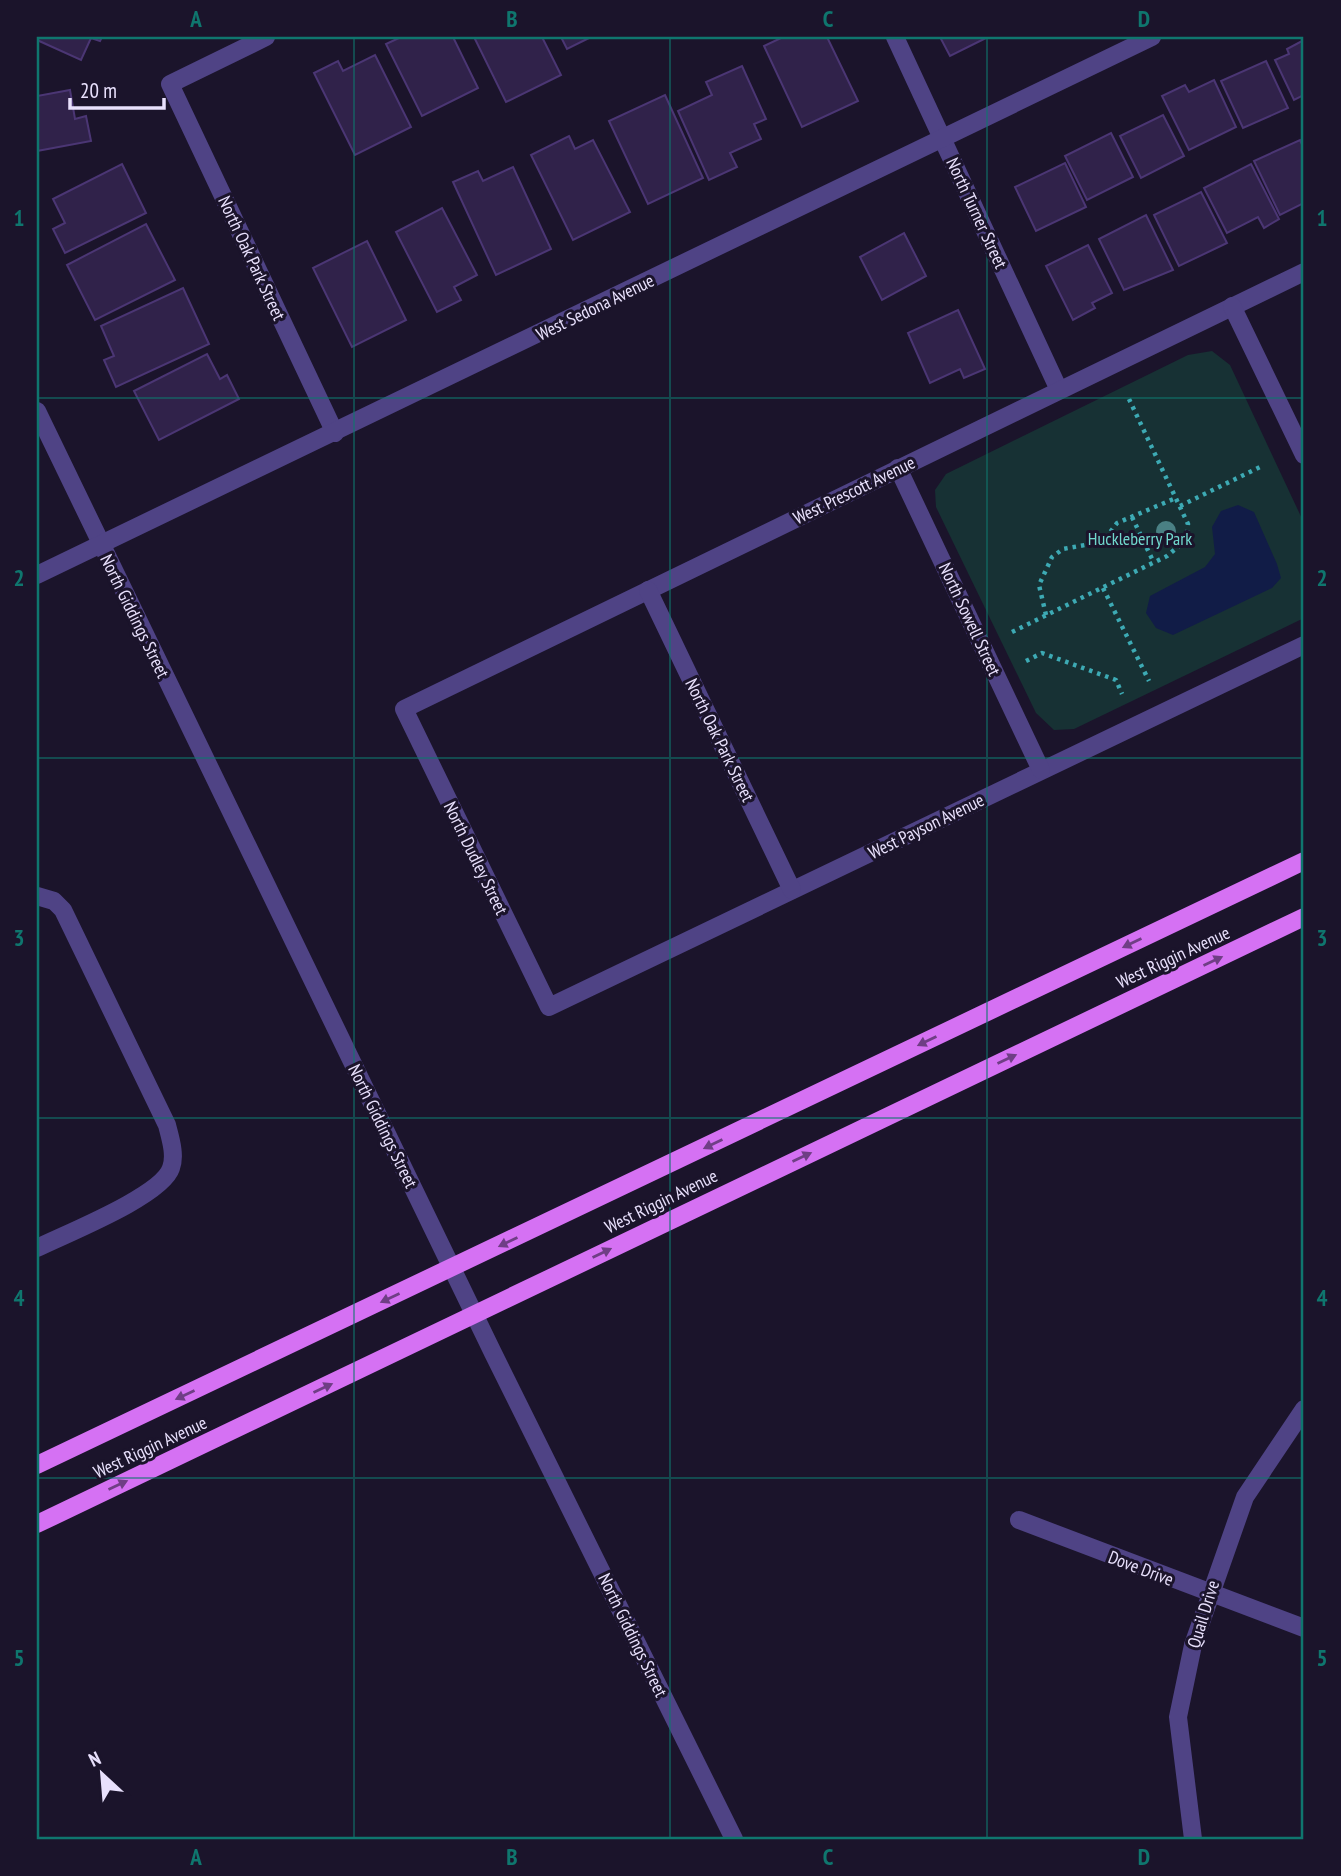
<svg xmlns="http://www.w3.org/2000/svg" width="1341" height="1876" viewBox="0 0 1341 1876" font-family="'PT Sans Narrow',sans-serif">
	<style>
		.green { fill: #173134 }
		.water { fill: #111c47 }
		.building { fill: #30224a; stroke: #4b3674; stroke-width: 2 }
		.lines { fill: none; stroke-linecap: round; stroke-linejoin: round }
		.path { stroke: #3daab4; stroke-width: 4.5; stroke-dasharray: 3.5 5; stroke-linecap: butt }
		.minor { stroke: #4f4385; stroke-width: 18 }
		.major { stroke: #d571f3; stroke-width: 18 }
		.tree { fill: #4a8084 }
		.oneway { fill: #6f3e85 }
		.grid { fill: none; stroke: #0f766e; stroke-width: 2; stroke-opacity: 0.55 }
		.labels { text-anchor: middle; dominant-baseline: central; stroke-width: 6; stroke-linejoin: round; paint-order: stroke }
		.street-label { font-size: 18px; fill: #e8e0fc; stroke: #1b142b }
		.park-label { font-size: 18px; fill: #71d8cd; stroke: #1b142b }
		.neatline { fill: none; stroke: #0f766e; stroke-width: 2.5 }
		.grid-label { font-size: 23px; text-anchor: middle; font-weight: bold; fill: #0f766e }
	</style>
	<rect width="100%" height="100%" fill="#1b142b"/>
	<path class="green" d="M 1212,351 L 1230,365 L 1304,523 L 1304,618 L 1074,729 L 1054,730 L 1036,713 L 936,507 L 935,490 L 946,474 L 1188,355 Z"/>
	<path class="water" d="M 1238,505 L 1254,512 L 1277,564 L 1281,578 L 1272,588 L 1173,635 L 1156,628 L 1146,613 L 1150,596 L 1205,567 L 1215,554 L 1212,527 L 1221,511 Z"/>
	<g class="building">
		<path d="M 37,37 L 102,37 L 100,41 L 91,38 L 81,60 L 37,40 Z"/>
		<path d="M 401,37 L 453,37 L 478,88 L 422,116 L 386,44 Z"/>
		<path d="M 474,37 L 542,37 L 561,75 L 506,102 Z"/>
		<path d="M 561,37 L 591,37 L 567,49 Z"/>
		<path d="M 783,37 L 827,37 L 858,101 L 802,127 L 764,46 Z"/>
		<path d="M 940,37 L 988,37 L 950,56 Z"/>
		<path d="M 1304,40 L 1304,95 L 1294,100 L 1275,60 L 1289,54 L 1287,49 Z"/>
		<path d="M 375,55 L 411,127 L 355,155 L 314,73 L 338,61 L 343,71 Z"/>
		<path d="M 1266,61 L 1288,108 L 1243,128 L 1221,81 Z"/>
		<path d="M 742,66 L 766,119 L 754,124 L 761,139 L 730,153 L 737,167 L 709,180 L 678,111 L 712,95 L 706,82 Z"/>
		<path d="M 1214,80 L 1236,127 L 1189,150 L 1162,96 L 1185,85 L 1189,92 Z"/>
		<path d="M 70,90 L 75,119 L 86,116 L 91,141 L 37,151 L 37,96 Z"/>
		<path d="M 665,95 L 703,178 L 648,204 L 609,121 Z"/>
		<path d="M 1163,115 L 1184,156 L 1141,178 L 1120,136 Z"/>
		<path d="M 1111,133 L 1133,177 L 1087,200 L 1065,156 Z"/>
		<path d="M 569,136 L 575,149 L 593,140 L 630,212 L 573,240 L 531,155 Z"/>
		<path d="M 1300,140 L 1304,149 L 1304,203 L 1280,215 L 1254,161 Z"/>
		<path d="M 1065,163 L 1086,207 L 1036,231 L 1015,187 Z"/>
		<path d="M 122,164 L 146,213 L 65,253 L 53,229 L 65,223 L 53,199 Z"/>
		<path d="M 1251,164 L 1279,219 L 1264,228 L 1258,217 L 1227,233 L 1204,188 Z"/>
		<path d="M 513,167 L 551,249 L 496,275 L 453,182 L 478,171 L 483,181 Z"/>
		<path d="M 1201,192 L 1227,243 L 1179,266 L 1154,215 Z"/>
		<path d="M 442,208 L 477,275 L 454,287 L 461,300 L 437,312 L 396,232 Z"/>
		<path d="M 1146,215 L 1173,270 L 1124,290 L 1099,239 Z"/>
		<path d="M 146,224 L 175,280 L 95,320 L 67,265 Z"/>
		<path d="M 904,233 L 926,276 L 882,300 L 860,257 Z"/>
		<path d="M 367,241 L 406,320 L 352,347 L 313,268 Z"/>
		<path d="M 1088,245 L 1112,293 L 1092,303 L 1095,308 L 1073,320 L 1046,266 Z"/>
		<path d="M 183,288 L 209,344 L 116,387 L 104,360 L 114,356 L 101,326 Z"/>
		<path d="M 958,310 L 985,369 L 964,378 L 960,369 L 930,383 L 908,333 Z"/>
		<path d="M 207,354 L 220,379 L 227,375 L 239,399 L 159,440 L 134,391 Z"/>
	</g>
	<g class="lines">
		<g class="path">
			<path d="M 1180,506 L 1262,466"/>
			<path d="M 1132,517 L 1154,563"/>
			<path d="M 1103,588 L 1149,681"/>
			<path d="M 1046,615 L 1039,585 L 1052,557 L 1063,549 L 1096,543 L 1108,535 L 1117,523 L 1176,498"/>
			<path d="M 1012,632 L 1167,556 L 1186,540 L 1188,524 L 1129,399"/>
			<path d="M 1026,661 L 1042,653 L 1116,680 L 1122,694"/>
		</g>
		<g class="minor">
			<path d="M 266,37 L 170,84 L 335,433"/>
			<path d="M 895,37 L 1059,390"/>
			<path d="M 1304,272 L 404,709 L 549,1007 L 1304,645"/>
			<path d="M 1232,306 L 1304,455"/>
			<path d="M 37,411 L 493,1353 L 734,1839"/>
			<path d="M 898,468 L 1041,770"/>
			<path d="M 37,575 L 1152,37"/>
			<path d="M 648,590 L 792,890"/>
			<path d="M 37,896 L 54,901 L 63,910 L 167,1125 C 170,1137 176,1155 171,1168 C 162,1196 65,1234 37,1248"/>
			<path d="M 1019,1520 L 1304,1628"/>
			<path d="M 1193,1839 L 1178,1717 L 1193,1645 L 1245,1497 L 1304,1409"/>
		</g>
		<g class="major">
			<path d="M 37,1465 L 1304,861"/>
			<path d="M 37,1524 L 1304,917"/>
		</g>
	</g>
	<circle class="tree" cx="1166" cy="531" r="10"/>
	<defs><path id="oneway-solid" d="M-6-.8H1V-3.2L6.5 0L1 3.2V.8H-6Z" transform="scale(1.75)"/></defs>
	<g class="oneway">
		<use href="#oneway-solid" transform="translate(1132 943) rotate(154)"/>
		<use href="#oneway-solid" transform="translate(1213 961) rotate(-25)"/>
		<use href="#oneway-solid" transform="translate(927 1041) rotate(154)"/>
		<use href="#oneway-solid" transform="translate(1007 1059) rotate(-25)"/>
		<use href="#oneway-solid" transform="translate(713 1144) rotate(154)"/>
		<use href="#oneway-solid" transform="translate(802 1157) rotate(-25)"/>
		<use href="#oneway-solid" transform="translate(508 1242) rotate(154)"/>
		<use href="#oneway-solid" transform="translate(602 1253) rotate(-26)"/>
		<use href="#oneway-solid" transform="translate(390 1298) rotate(155)"/>
		<use href="#oneway-solid" transform="translate(323 1388) rotate(-25)"/>
		<use href="#oneway-solid" transform="translate(185 1395) rotate(155)"/>
		<use href="#oneway-solid" transform="translate(118 1485) rotate(-25)"/>
	</g>
	<path class="grid" d="M 354,37 L 354,1839M 670,37 L 670,1839M 987,37 L 987,1839M 37,398 L 1304,398M 37,758 L 1304,758M 37,1118 L 1304,1118M 37,1478 L 1304,1478"/>
	<g class="labels">
		<g class="street-label">
			<text transform="translate(977 213) rotate(65)">North Turner Street</text>
			<text transform="translate(252 258) rotate(65)">North Oak Park Street</text>
			<text transform="translate(595 307) rotate(-26)">West Sedona Avenue</text>
			<text transform="translate(854 490) rotate(-26)">West Prescott Avenue</text>
			<text transform="translate(135 616) rotate(64)">North Giddings Street</text>
			<text transform="translate(970 619) rotate(65)">North Sowell Street</text>
			<text transform="translate(720 740) rotate(64)">North Oak Park Street</text>
			<text transform="translate(926 826) rotate(-26)">West Payson Avenue</text>
			<text transform="translate(476 858) rotate(64)">North Dudley Street</text>
			<text transform="translate(1173 957) rotate(-25)">West Riggin Avenue</text>
			<text transform="translate(383 1126) rotate(64)">North Giddings Street</text>
			<text transform="translate(661 1201) rotate(-26)">West Riggin Avenue</text>
			<text transform="translate(150 1447) rotate(-25)">West Riggin Avenue</text>
			<text transform="translate(1141 1568) rotate(21)">Dove Drive</text>
			<text transform="translate(1203 1614) rotate(-73)">Quail Drive</text>
			<text transform="translate(633 1635) rotate(64)">North Giddings Street</text>
		</g>
		<g class="park-label">
			<text x="1140" y="538">Huckleberry Park</text>
		</g>
	</g>
	<rect width="1341" height="1876" fill="none" stroke="#1b142b" stroke-width="77"/>
	<g transform="translate(102 1774) rotate(334)" stroke="#1b142b" stroke-width="5" paint-order="stroke">
	<path d="M0-5L12 26L0 18L-12 26Z" fill="#e8e0fc"/>
	<text y="-10" font-size="19" font-weight="bold" text-anchor="middle" fill="#e8e0fc">N</text>
	</g>
	<path d="M70 98v10h94v-10" fill="none" stroke="#e8e0fc" stroke-width="3.5"/>
	<text x="80" y="98" font-size="21" fill="#e8e0fc" stroke="#1b142b" stroke-width="5" paint-order="stroke">20 m</text>
	<rect x="38" y="38" width="1264" height="1800" class="neatline"/>
	<g class="grid-label">
		<text x="196" y="27">A</text>
		<text x="512" y="27">B</text>
		<text x="828" y="27">C</text>
		<text x="1144" y="27">D</text>
		<text x="19" y="226">1</text>
		<text x="1322" y="226">1</text>
		<text x="19" y="586">2</text>
		<text x="1322" y="586">2</text>
		<text x="19" y="946">3</text>
		<text x="1322" y="946">3</text>
		<text x="19" y="1306">4</text>
		<text x="1322" y="1306">4</text>
		<text x="19" y="1666">5</text>
		<text x="1322" y="1666">5</text>
		<text x="196" y="1865">A</text>
		<text x="512" y="1865">B</text>
		<text x="828" y="1865">C</text>
		<text x="1144" y="1865">D</text>
	</g>
</svg>
